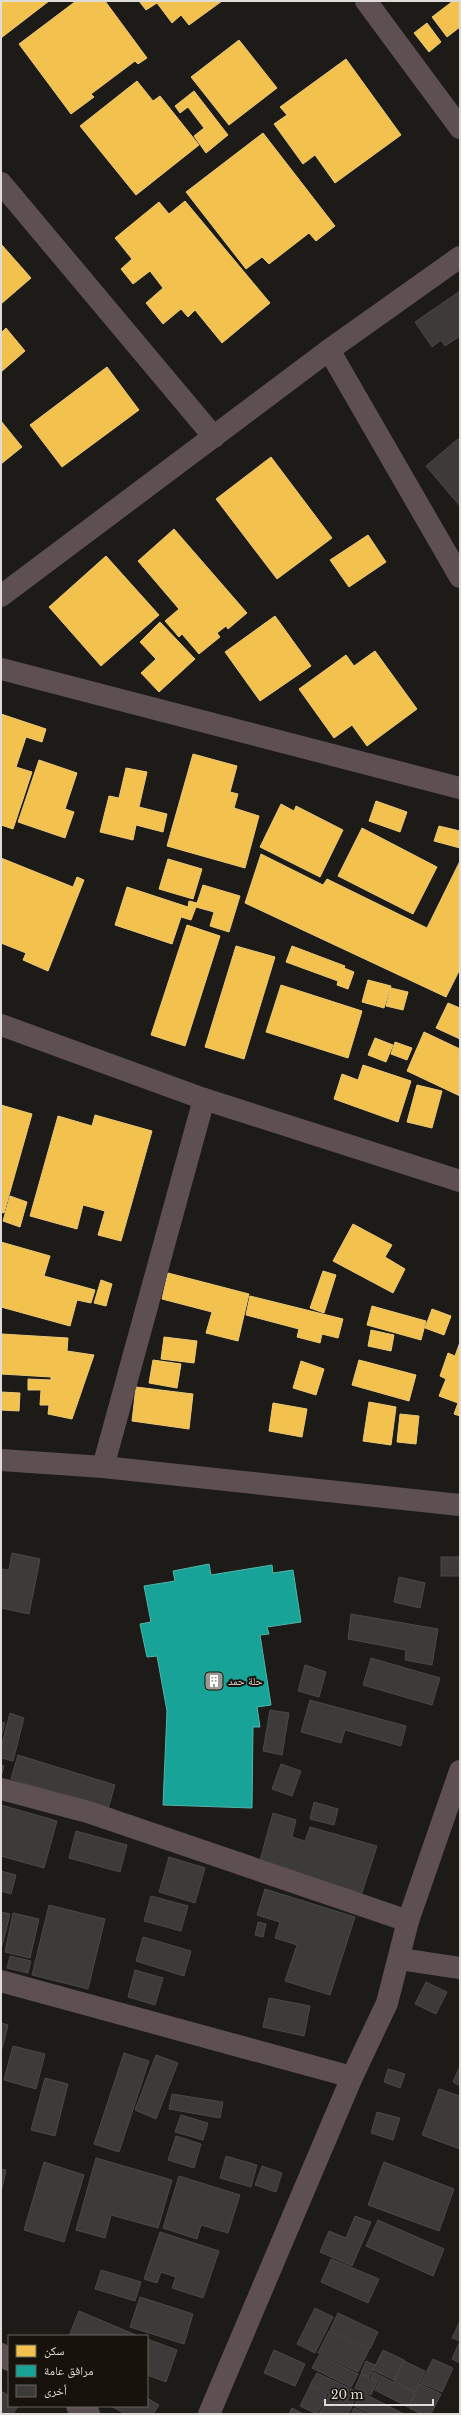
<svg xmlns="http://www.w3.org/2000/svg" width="461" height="2415" viewBox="0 0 461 2415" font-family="'Libre Baskerville','Noto Naskh Arabic',serif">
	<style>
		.homes { fill: #f2c14e; stroke: #ecc977 }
		.public { fill: #17a398; stroke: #53b4ab }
		.building { fill: #3d3a3a; stroke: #4b4948 }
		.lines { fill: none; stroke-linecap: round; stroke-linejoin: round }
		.street { stroke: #5e5052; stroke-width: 22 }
		.labels { text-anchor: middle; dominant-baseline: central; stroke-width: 4; stroke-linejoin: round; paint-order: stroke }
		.poi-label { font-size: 11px; fill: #dfdcd7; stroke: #17120b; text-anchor: start }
	</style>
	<rect width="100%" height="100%" fill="#1d1b17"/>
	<g class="homes">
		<path d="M 1,1 L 49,1 L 1,38 Z"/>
		<path d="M 76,1 L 105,1 L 147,58 L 138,64 L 135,61 L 91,94 L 94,97 L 71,114 L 19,44 Z"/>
		<path d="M 139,1 L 222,1 L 189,25 L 181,15 L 172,23 L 157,3 L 146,10 Z"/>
		<path d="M 453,1 L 460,1 L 460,27 L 447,37 L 432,17 Z"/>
		<path d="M 427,23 L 441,42 L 429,52 L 414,33 Z"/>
		<path d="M 239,40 L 277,88 L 229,125 L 191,77 Z"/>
		<path d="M 346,59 L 401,135 L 335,183 L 315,155 L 303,164 L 274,124 L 287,115 L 280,107 Z"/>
		<path d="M 137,81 L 153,101 L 160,96 L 199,145 L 136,195 L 80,126 Z"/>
		<path d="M 194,91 L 228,135 L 206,153 L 194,136 L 204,128 L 188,107 L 180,113 L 175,106 Z"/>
		<path d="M 263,133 L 335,226 L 316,241 L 309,233 L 269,264 L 262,257 L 246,269 L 186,192 Z"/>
		<path d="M 185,201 L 270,303 L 222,343 L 195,310 L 188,317 L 181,309 L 163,324 L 146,303 L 163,288 L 150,271 L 133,284 L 121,269 L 132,259 L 115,238 L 159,202 L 169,214 Z"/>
		<path d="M 1,244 L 31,278 L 1,304 Z"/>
		<path d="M 6,328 L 25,351 L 1,372 L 1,333 Z"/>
		<path d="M 107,367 L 139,410 L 62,467 L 30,425 Z"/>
		<path d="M 1,421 L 22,447 L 1,464 Z"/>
		<path d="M 271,457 L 332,538 L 277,579 L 216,499 Z"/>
		<path d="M 174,529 L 247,613 L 228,629 L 226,626 L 217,633 L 220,637 L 199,654 L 182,634 L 179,637 L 165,621 L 179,609 L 138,561 Z"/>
		<path d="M 368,535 L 386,562 L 349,587 L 330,560 Z"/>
		<path d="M 106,556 L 159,615 L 101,666 L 49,607 Z"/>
		<path d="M 275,616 L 311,666 L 260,701 L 225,652 Z"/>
		<path d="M 160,622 L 195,659 L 159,692 L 141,673 L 156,659 L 140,642 Z"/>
		<path d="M 375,651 L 417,709 L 367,746 L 352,725 L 334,738 L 299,689 L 346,655 L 354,666 Z"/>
		<path d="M 1,714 L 46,729 L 42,742 L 26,737 L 16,767 L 32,772 L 13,829 L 1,825 Z"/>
		<path d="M 193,754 L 237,766 L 230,792 L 238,794 L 234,808 L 259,816 L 245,868 L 167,846 Z"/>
		<path d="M 39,760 L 77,773 L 65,809 L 74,812 L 65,838 L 18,822 Z"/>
		<path d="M 126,768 L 147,772 L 139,807 L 167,814 L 163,832 L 136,825 L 133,840 L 100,832 L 109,796 L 119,798 Z"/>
		<path d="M 376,801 L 407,812 L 400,832 L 369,821 Z"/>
		<path d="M 281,804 L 294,811 L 296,806 L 343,830 L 320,877 L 260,847 Z"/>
		<path d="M 439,826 L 460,831 L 460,848 L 434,841 Z"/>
		<path d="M 362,828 L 437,867 L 413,914 L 338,876 Z"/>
		<path d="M 261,854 L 323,885 L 327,879 L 427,928 L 460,861 L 460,969 L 446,997 L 245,903 Z"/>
		<path d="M 1,858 L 73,887 L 77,877 L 84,880 L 48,971 L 23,960 L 26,953 L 1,943 Z"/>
		<path d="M 168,859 L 202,869 L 193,899 L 159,889 Z"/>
		<path d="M 203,885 L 240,896 L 229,932 L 210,926 L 214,912 L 196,907 L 191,920 L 181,917 L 172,944 L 115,925 L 127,887 L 188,907 L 189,901 L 197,903 Z"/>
		<path d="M 187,925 L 220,936 L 185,1046 L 151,1035 Z"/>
		<path d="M 236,946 L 275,957 L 244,1059 L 205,1047 Z"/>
		<path d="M 292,946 L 345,966 L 344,968 L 354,972 L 348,989 L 337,985 L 338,981 L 286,962 Z"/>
		<path d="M 368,980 L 391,986 L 384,1008 L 362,1002 Z"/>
		<path d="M 281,985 L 362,1011 L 348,1058 L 266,1032 Z"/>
		<path d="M 391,988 L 408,992 L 403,1010 L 386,1006 Z"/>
		<path d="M 448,1003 L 460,1008 L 460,1039 L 436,1028 Z"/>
		<path d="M 424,1032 L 460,1049 L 460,1096 L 407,1071 Z"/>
		<path d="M 375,1038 L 393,1045 L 386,1062 L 368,1055 Z"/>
		<path d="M 395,1042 L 412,1048 L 407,1060 L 391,1054 Z"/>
		<path d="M 363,1065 L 411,1081 L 398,1122 L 334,1099 L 342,1074 L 358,1080 Z"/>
		<path d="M 417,1085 L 442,1091 L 432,1128 L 407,1122 Z"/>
		<path d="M 1,1105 L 32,1114 L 4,1213 L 1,1212 Z"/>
		<path d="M 95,1115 L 152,1131 L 121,1241 L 98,1235 L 105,1211 L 83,1205 L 77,1229 L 30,1216 L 58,1116 L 92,1126 Z"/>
		<path d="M 10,1196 L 27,1202 L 20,1227 L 3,1221 Z"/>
		<path d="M 353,1224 L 392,1245 L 385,1257 L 405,1269 L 393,1293 L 333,1261 Z"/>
		<path d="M 1,1242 L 50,1256 L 44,1276 L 95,1290 L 91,1303 L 77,1300 L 70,1326 L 1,1307 Z"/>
		<path d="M 323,1271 L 336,1275 L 324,1313 L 310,1308 Z"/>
		<path d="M 168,1273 L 249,1294 L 238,1341 L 206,1333 L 212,1312 L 162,1299 Z"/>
		<path d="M 101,1280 L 112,1284 L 106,1306 L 94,1303 Z"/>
		<path d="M 250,1296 L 343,1319 L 338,1338 L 322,1334 L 320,1343 L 297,1337 L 299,1329 L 246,1315 Z"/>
		<path d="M 372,1306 L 426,1321 L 421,1340 L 367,1325 Z"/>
		<path d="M 432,1309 L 451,1316 L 444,1335 L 425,1328 Z"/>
		<path d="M 371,1330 L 394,1335 L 391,1351 L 368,1346 Z"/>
		<path d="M 2,1334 L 68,1338 L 67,1351 L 94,1355 L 72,1419 L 48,1414 L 49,1405 L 40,1405 L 41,1390 L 28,1390 L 28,1379 L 51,1380 L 51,1377 L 1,1374 Z"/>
		<path d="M 164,1337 L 197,1341 L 194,1363 L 161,1359 Z"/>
		<path d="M 460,1342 L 460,1416 L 454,1414 L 458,1403 L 439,1396 L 446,1379 L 440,1376 L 448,1353 L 455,1356 Z"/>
		<path d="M 153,1360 L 181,1364 L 177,1388 L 149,1383 Z"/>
		<path d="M 359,1360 L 416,1375 L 409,1401 L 352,1385 Z"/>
		<path d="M 301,1361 L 324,1369 L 316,1395 L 293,1388 Z"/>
		<path d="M 136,1387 L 193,1394 L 189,1429 L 132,1421 Z"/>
		<path d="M 1,1392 L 20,1393 L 19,1411 L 1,1410 Z"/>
		<path d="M 369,1402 L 396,1407 L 391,1445 L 363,1441 Z"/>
		<path d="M 273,1403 L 307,1409 L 302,1437 L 269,1431 Z"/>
		<path d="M 400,1414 L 419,1416 L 416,1444 L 397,1442 Z"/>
	</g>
	<path class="public" d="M 209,1564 L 211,1575 L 272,1565 L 273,1573 L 293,1570 L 301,1622 L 267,1627 L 269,1634 L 260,1635 L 271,1705 L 257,1707 L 260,1727 L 253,1727 L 252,1808 L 163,1805 L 167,1711 L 157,1656 L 147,1657 L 140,1624 L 151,1622 L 144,1586 L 175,1581 L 173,1571 Z"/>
	<g class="building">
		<path d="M 460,291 L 460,336 L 445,346 L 441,340 L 432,347 L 415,322 Z"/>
		<path d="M 458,439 L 460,441 L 460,506 L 426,466 Z"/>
		<path d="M 12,1553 L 40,1559 L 29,1614 L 1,1608 L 1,1569 L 9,1570 Z"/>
		<rect x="441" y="1557" width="19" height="19"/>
		<path d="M 399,1577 L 425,1583 L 420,1608 L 394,1602 Z"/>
		<path d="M 351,1614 L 438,1629 L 432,1665 L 405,1660 L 406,1650 L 348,1639 Z"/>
		<path d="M 371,1658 L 440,1678 L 432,1705 L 363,1685 Z"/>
		<path d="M 305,1665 L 326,1672 L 319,1697 L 298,1691 Z"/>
		<path d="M 310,1700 L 406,1726 L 401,1746 L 345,1730 L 341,1743 L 301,1732 Z"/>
		<path d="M 270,1710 L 289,1713 L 282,1755 L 263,1751 Z"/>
		<path d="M 10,1713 L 24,1718 L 13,1761 L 1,1758 L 1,1747 Z"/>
		<path d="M 1,1722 L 5,1723 L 1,1737 Z"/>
		<path d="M 18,1755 L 115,1785 L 108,1809 L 11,1779 Z"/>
		<path d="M 281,1764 L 301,1771 L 292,1796 L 272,1789 Z"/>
		<path d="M 1,1765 L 4,1766 L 1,1777 Z"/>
		<path d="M 314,1802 L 338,1809 L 334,1825 L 310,1819 Z"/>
		<path d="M 1,1805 L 57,1821 L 44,1868 L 1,1856 Z"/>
		<path d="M 273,1813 L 296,1820 L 292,1837 L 305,1841 L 310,1827 L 377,1846 L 362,1893 L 259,1864 Z"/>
		<path d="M 76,1831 L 127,1845 L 120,1872 L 69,1858 Z"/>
		<path d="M 169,1857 L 205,1868 L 195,1903 L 159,1892 Z"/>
		<path d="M 1,1871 L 16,1875 L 11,1894 L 1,1891 Z"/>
		<path d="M 265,1889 L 355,1917 L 330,1995 L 285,1981 L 297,1945 L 275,1938 L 280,1922 L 257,1915 Z"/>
		<path d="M 151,1896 L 188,1906 L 181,1931 L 144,1921 Z"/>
		<path d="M 49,1905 L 105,1919 L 88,1989 L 32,1975 Z"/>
		<path d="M 1,1912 L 10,1914 L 1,1950 Z"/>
		<path d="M 13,1913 L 39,1919 L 30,1958 L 5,1952 Z"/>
		<path d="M 258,1922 L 266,1924 L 263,1937 L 255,1935 Z"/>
		<path d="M 143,1937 L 191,1951 L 184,1976 L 136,1961 Z"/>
		<path d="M 10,1956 L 31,1961 L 28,1973 L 7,1968 Z"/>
		<path d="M 135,1970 L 163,1978 L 155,2005 L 128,1997 Z"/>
		<path d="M 426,1982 L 447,1992 L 436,2014 L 415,2004 Z"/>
		<path d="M 269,1998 L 310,2006 L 304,2036 L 263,2027 Z"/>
		<path d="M 1,2023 L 8,2025 L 2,2049 L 1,2048 Z"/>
		<path d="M 13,2046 L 45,2054 L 36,2089 L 4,2080 Z"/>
		<path d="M 124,2053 L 149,2061 L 119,2152 L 94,2144 Z"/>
		<path d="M 156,2055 L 178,2063 L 156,2119 L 135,2110 Z"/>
		<path d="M 460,2066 L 460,2086 L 453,2082 Z"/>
		<path d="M 388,2069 L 405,2074 L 400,2088 L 384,2082 Z"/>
		<path d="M 45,2078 L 68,2084 L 55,2136 L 31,2130 Z"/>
		<path d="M 439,2089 L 460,2096 L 460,2149 L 422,2135 Z"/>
		<path d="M 172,2094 L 223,2102 L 220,2118 L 169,2109 Z"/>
		<path d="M 377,2112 L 400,2118 L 393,2140 L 371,2133 Z"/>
		<path d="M 181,2115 L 208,2123 L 203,2140 L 175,2132 Z"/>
		<path d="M 176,2136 L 201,2144 L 194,2168 L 168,2160 Z"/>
		<path d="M 226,2156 L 257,2165 L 251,2187 L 220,2178 Z"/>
		<path d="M 96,2158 L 172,2180 L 158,2228 L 111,2215 L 105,2238 L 76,2230 Z"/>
		<path d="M 44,2162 L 84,2175 L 64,2242 L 24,2230 Z"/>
		<path d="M 384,2162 L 454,2189 L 439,2231 L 368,2205 Z"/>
		<path d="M 262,2166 L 282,2173 L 276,2192 L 255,2185 Z"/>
		<path d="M 1,2169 L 6,2170 L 1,2193 Z"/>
		<path d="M 179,2176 L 240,2195 L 228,2233 L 201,2225 L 197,2239 L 163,2228 Z"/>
		<path d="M 355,2216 L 371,2222 L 352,2266 L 320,2252 L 329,2231 L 346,2238 Z"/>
		<path d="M 378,2220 L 444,2249 L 433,2276 L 366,2246 Z"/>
		<path d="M 160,2232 L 219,2251 L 203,2298 L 172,2288 L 176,2277 L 161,2272 L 157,2283 L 144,2279 Z"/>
		<path d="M 331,2259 L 379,2279 L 368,2303 L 321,2282 Z"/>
		<path d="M 101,2270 L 141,2282 L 135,2301 L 95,2289 Z"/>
		<path d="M 140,2297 L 193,2314 L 184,2344 L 130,2327 Z"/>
		<path d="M 315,2308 L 333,2317 L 315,2353 L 297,2344 Z"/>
		<path d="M 79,2311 L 136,2335 L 135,2336 L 69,2336 Z"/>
		<path d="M 338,2313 L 378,2332 L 370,2349 L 330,2330 Z"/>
		<path d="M 460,2321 L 460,2341 L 452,2338 Z"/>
		<path d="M 329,2331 L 369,2350 L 358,2372 L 318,2353 Z"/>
		<path d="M 147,2339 L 177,2350 L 166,2382 L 147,2375 Z"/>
		<path d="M 460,2341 L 460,2363 L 452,2359 Z"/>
		<path d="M 274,2350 L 305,2364 L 295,2386 L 264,2373 Z"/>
		<path d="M 383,2350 L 404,2360 L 394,2380 L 373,2370 Z"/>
		<path d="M 319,2355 L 358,2374 L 351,2387 L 312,2368 Z"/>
		<path d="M 433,2359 L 453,2368 L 442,2392 L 421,2383 Z"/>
		<path d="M 366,2361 L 375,2365 L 369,2377 L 361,2373 Z"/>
		<path d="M 404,2361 L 425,2371 L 415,2392 L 394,2381 Z"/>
		<path d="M 373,2372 L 415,2393 L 408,2407 L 375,2390 L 379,2382 L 371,2378 Z"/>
		<path d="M 317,2373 L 358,2392 L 352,2405 L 310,2385 Z"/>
		<path d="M 361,2374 L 377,2382 L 371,2395 L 355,2388 Z"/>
		<path d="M 420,2384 L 441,2394 L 431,2414 L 422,2414 L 409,2408 Z"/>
		<path d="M 310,2386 L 327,2395 L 317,2414 L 300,2406 Z"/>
		<path d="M 1,2391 L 9,2396 L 9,2406 L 18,2406 L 13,2414 L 1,2414 Z"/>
		<path d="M 361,2392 L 404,2414 L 371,2414 L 354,2406 Z"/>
		<path d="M 329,2395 L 352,2407 L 348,2414 L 319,2414 Z"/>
		<path d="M 147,2398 L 159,2405 L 153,2414 L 125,2414 L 113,2407 L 147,2406 Z"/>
		<path d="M 292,2408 L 303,2414 L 289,2414 Z"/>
		<path d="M 354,2408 L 367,2414 L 351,2414 Z"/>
	</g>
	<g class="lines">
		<g class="street">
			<path d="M 366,1 L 460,128"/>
			<path d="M 1,183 L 214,437"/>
			<path d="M 329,350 L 460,577"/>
			<path d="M 1,596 L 329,350 L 460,257"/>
			<path d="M 1,669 L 460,788"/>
			<path d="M 1,1025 L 204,1099 L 460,1181"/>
			<path d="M 1,1460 L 103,1467 L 460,1505"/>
			<path d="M 103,1467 L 204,1099"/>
			<path d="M 1,1789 L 88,1812 L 408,1921"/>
			<path d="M 400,1959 L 460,1968"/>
			<path d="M 1,1981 L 352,2077"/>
			<path d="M 1,2354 L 9,2360"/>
			<path d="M 77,2406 L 89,2414"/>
			<path d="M 209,2414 L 352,2077 L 387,2003 L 408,1921 L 460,1771"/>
		</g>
	</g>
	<defs>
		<symbol id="building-square" viewBox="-11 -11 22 22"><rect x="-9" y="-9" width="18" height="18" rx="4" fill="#9b9894" stroke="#17120b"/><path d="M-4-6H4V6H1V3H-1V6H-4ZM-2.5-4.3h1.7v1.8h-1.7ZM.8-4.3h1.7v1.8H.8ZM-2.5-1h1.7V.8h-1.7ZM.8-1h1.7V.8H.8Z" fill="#fff"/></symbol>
	</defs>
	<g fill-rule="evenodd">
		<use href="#building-square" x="203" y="1670" width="22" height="22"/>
	</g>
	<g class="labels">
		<g class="poi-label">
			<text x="228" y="1681">حلة حمد</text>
		</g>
	</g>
	<rect width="461" height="2415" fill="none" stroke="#dfdcd7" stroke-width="4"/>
	<rect x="8" y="2335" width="140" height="72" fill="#17120b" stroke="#67635d"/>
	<rect x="16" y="2345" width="20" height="12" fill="#f2c14e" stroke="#67635d"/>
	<text x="44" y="2355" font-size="12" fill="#dfdcd7">سكن</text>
	<rect x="16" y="2365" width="20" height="12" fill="#17a398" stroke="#67635d"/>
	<text x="44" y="2375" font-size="12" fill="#dfdcd7">مرافق عامة</text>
	<rect x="16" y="2385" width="20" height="12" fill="#3d3a3a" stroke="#67635d"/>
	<text x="44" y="2395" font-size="12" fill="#dfdcd7">أخرى</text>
	<path d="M325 2399v6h108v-6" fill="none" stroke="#dfdcd7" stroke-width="2"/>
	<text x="331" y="2399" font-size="12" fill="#dfdcd7" stroke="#17120b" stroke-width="3" paint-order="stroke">20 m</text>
</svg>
